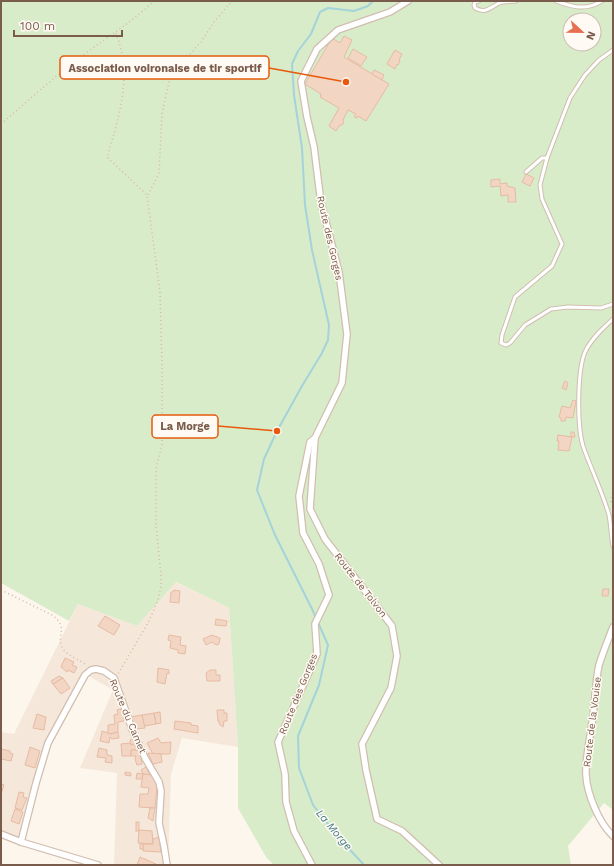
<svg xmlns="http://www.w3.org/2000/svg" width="614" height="866" viewBox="0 0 614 866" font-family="'Work Sans',sans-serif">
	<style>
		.residential { fill: #f5e8da }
		.green { fill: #d8ecc9; fill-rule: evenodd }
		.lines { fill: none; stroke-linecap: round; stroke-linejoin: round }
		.stream { stroke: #a5d3da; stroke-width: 2 }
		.building { fill: #f3d5c3; stroke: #e6bba3 }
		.lane-casing { stroke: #d1beb0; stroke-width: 5 }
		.street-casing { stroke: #d1beb0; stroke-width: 8 }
		.path { stroke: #d9b8a5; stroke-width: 1.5; stroke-dasharray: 1 3; stroke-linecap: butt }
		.lane { stroke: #fff; stroke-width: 3 }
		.street { stroke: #fff; stroke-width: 5.5 }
		.labels { text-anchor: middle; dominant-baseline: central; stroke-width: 3; stroke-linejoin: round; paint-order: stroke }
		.street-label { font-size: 10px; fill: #7a5c4d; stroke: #fffaf3 }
		.water-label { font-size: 11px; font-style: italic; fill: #437c86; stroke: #fffaf3 }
		.leader { fill: none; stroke: #e8590c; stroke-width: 1.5 }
		.callout-dot { fill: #e8590c; stroke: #fffaf3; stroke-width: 1.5 }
		.callout { fill: #fffaf3; stroke: #e8590c; stroke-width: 1.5 }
		.callout-label { font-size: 11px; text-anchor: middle; font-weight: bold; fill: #7a5c4d }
	</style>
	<rect width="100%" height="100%" fill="#fdf6ec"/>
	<path class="residential" d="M 175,582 L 229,608 L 238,747 L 182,738 L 171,774 L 168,865 L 114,865 L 117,773 L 80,768 L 113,690 L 89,676 L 48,743 L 21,842 L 1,836 L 1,732 L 14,734 L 78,604 L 137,626 Z"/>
	<path class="green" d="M 1,1 L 613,1 L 613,810 L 604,803 L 568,846 L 571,865 L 274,865 L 266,857 L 238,808 L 238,747 L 229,608 L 176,582 L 137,626 L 78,604 L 69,621 L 1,583 ZM 570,20 L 594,20 L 594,44 L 570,44 Z"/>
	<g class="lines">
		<path class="stream" d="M 364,865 L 340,839 L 313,805 L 299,768 L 298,736 L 319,685 L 328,645 L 312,609 L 275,535 L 257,490 L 264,459 L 277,431 L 302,386 L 322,353 L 328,340 L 329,325 L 312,250 L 305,205 L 302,148 L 294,95 L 292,64 L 298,51 L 311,34 L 320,12 L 328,8 L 354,11 L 368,6 L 373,1"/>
	</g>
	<g class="building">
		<path d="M 344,36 L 352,40 L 344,57 L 389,84 L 366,121 L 358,116 L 357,118 L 354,117 L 356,114 L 348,110 L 343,120 L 344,123 L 342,125 L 340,125 L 336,131 L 329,126 L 339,108 L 320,97 L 321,94 L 305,84 L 332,38 L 340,43 Z"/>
		<path d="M 353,49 L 367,57 L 361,66 L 348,58 Z"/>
		<path d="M 395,50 L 402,54 L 399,60 L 400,61 L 398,65 L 397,64 L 395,69 L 387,64 Z"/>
		<path d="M 374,70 L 384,75 L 382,80 L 372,74 Z"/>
		<path d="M 526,174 L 534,178 L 530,186 L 522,182 Z"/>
		<path d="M 500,179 L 500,184 L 507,183 L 507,186 L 515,188 L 516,202 L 508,202 L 508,195 L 501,196 L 500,186 L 491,187 L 491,180 Z"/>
		<path d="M 565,381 L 568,383 L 566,390 L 562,388 Z"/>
		<path d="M 573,400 L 576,401 L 573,418 L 566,417 L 565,421 L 561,421 L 561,418 L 559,417 L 562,406 L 570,408 Z"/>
		<path d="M 571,432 L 574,432 L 575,437 L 571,437 Z"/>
		<path d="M 558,435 L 572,437 L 569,451 L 558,450 L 559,441 L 557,441 Z"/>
		<path d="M 603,589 L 609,589 L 608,596 L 602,596 Z"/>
		<path d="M 174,590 L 180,591 L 179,603 L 170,602 L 171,592 L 173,592 Z"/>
		<path d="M 105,616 L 120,625 L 114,635 L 98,626 Z"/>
		<path d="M 216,619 L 227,621 L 226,626 L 215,625 Z"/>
		<path d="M 169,635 L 181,637 L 180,645 L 186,646 L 185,654 L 178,653 L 178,650 L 170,648 L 171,641 L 168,640 Z"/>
		<path d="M 212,635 L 220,638 L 219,644 L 216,645 L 212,642 L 206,645 L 203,639 Z"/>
		<path d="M 65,658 L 74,662 L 72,665 L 77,667 L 74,673 L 68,670 L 67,672 L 61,667 Z"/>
		<path d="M 158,668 L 169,670 L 169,674 L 167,673 L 165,684 L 157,682 Z"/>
		<path d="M 210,670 L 216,670 L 216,675 L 220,675 L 220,681 L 207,681 L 206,673 Z"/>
		<path d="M 59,676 L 63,678 L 53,684 L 51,681 Z"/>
		<path d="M 63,678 L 70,688 L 61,694 L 53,684 Z"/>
		<path d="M 120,709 L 123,713 L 124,721 L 118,722 L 118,732 L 111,734 L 108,733 L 108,725 L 115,724 L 114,715 L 118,714 L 117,710 Z"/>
		<path d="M 217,710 L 224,710 L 224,713 L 227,713 L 227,721 L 224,721 L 223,727 L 219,724 L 219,721 L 218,721 Z"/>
		<path d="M 160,712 L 161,723 L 156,724 L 154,713 Z"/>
		<path d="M 154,713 L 156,724 L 144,726 L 142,715 Z"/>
		<path d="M 37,714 L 46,717 L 44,730 L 33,728 Z"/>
		<path d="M 142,715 L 145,728 L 135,729 L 130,717 Z"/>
		<path d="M 175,721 L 191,723 L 191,725 L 198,726 L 198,733 L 174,729 Z"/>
		<path d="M 102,731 L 111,734 L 118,732 L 119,738 L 112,739 L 110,737 L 109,743 L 100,741 Z"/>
		<path d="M 158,738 L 161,743 L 171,742 L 170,754 L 153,754 L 147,743 Z"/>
		<path d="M 134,739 L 138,744 L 131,745 L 130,740 Z"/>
		<path d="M 130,743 L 131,745 L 138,744 L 140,750 L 131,750 L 131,756 L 122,756 L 121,744 Z"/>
		<path d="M 30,747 L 40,751 L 35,768 L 25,765 Z"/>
		<path d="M 99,748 L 107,750 L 107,755 L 112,756 L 112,763 L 105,762 L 106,758 L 97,757 Z"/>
		<path d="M 1,749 L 10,751 L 10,753 L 13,754 L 11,761 L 1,759 Z"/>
		<path d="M 131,750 L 140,750 L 142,764 L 137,765 L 135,759 L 136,756 L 131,756 Z"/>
		<path d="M 148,753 L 161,754 L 162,762 L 153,764 Z"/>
		<path d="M 146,767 L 150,775 L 143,774 L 141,770 Z"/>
		<path d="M 125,772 L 131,773 L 131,776 L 125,775 Z"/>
		<path d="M 137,773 L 143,774 L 142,779 L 136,779 Z"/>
		<path d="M 143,774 L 153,775 L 156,781 L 157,787 L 155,808 L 139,807 L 140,794 L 148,794 L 149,788 L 141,787 Z"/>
		<path d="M 1,784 L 4,785 L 1,794 Z"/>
		<path d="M 19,792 L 24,793 L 23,797 L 27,798 L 22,810 L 15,808 Z"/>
		<path d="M 150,808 L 155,808 L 153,821 L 148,818 Z"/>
		<path d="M 15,809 L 23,812 L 19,824 L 11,821 Z"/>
		<rect x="136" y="822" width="3" height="9"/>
		<path d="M 139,830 L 152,831 L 153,844 L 138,843 Z"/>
		<path d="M 159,837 L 161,852 L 143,851 L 143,844 L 153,844 L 153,839 Z"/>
		<path d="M 140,843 L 143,844 L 143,849 L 140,849 Z"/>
		<path d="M 140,857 L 156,864 L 156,865 L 137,865 Z"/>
	</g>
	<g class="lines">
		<defs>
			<g id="lane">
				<path d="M 479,1 L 475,2 L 474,5 L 475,8 C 485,14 490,8 499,3 C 504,1 511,2 516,1"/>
				<path d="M 556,1 C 572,7 586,11 602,1"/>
				<path d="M 613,50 L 599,60 L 585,75 L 570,98 L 547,158 L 540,185 L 542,199 L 562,244 L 552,266 L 515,297 L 502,335 L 501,343 L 506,345 L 510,343 L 525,325 L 551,309 L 568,307 L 601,308 L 613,304"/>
				<path d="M 526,172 L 542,158 L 547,158"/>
				<path d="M 613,319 C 603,328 591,339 585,352 C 577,371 577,426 583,446 C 591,469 602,491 609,515 C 611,525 611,536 613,546"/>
			</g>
			<g id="street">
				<path d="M 315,438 L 310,509 L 325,539 L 392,626 L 397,656 L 391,688 L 362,744 L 366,770 L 377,819 L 402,831 L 439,865"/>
				<path d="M 613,627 C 608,640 603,652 599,665 C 595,684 595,704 592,723 C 590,740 585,758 586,775 C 587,794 599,823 613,836"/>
				<path d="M 1,834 L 21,842 L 98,865"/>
				<path d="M 21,842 L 36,783 L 48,743 L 85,675 L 91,670 L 96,669 L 104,671 L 114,678 L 132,729 L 145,758 L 159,782 L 161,791 L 159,823 L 164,846 L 167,865"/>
				<path d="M 312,865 L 294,831 L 286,802 L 285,774 L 278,742 L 317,654 L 315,624 L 329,595 L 319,564 L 303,533 L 299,496 L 310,442 L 315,438 L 342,383 L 347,334 L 339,272 L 321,203 L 314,147 L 307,117 L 301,81 L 317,49 L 338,30 L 390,12 L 408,1"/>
			</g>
		</defs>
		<use href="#lane" class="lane-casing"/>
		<use href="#street" class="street-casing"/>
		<g class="path">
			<path d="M 116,33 C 121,47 125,63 124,78 C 123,105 115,131 107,157 L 147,195 L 160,292 L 162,366 L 162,445 L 156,469 L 156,525 L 161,575 L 161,586 L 158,600 L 149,621 L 118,674"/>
			<path d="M 1,124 C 29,100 56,75 86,53 C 109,36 133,21 154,1"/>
			<path d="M 148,195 L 159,173 L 162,113 L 170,78 L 183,59 L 190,54 L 201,42 L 214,22 L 232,1"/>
			<path d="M 611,502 L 613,488"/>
			<path d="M 1,590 L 52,615 C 70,628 55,636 63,649 C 68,656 80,660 87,665"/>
		</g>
		<use href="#lane" class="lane"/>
		<use href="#street" class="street"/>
	</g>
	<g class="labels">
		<g class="street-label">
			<text transform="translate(330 238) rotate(77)">Route des Gorges</text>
			<text transform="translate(361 585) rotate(52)">Route de Tolvon</text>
			<text transform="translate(298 694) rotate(-68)">Route des Gorges</text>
			<text transform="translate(128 716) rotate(67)">Route du Camet</text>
			<text transform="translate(592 722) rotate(-83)">Route de la Vouise</text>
		</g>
		<g class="water-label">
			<text transform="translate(334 830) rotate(50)">La Morge</text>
		</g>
	</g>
	<path class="leader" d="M346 82L269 68M277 431L218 426"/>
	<g class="callout-dot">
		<circle cx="346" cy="82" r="4"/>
		<circle cx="277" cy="431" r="4"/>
	</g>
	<g class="callout">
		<rect x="60" y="56" width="209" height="23" rx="4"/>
		<rect x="152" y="415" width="66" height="23" rx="4"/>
	</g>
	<g class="callout-label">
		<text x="165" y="72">Association voironaise de tir sportif</text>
		<text x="185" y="430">La Morge</text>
	</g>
	<rect width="614" height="866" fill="none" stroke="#7a5c4d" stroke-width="4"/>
	<g transform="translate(582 32) rotate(112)"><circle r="19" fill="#fffaf3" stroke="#cabbb1"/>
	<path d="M0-3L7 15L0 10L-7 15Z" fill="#e76f51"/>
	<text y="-6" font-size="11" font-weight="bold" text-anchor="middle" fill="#7a5c4d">N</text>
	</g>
	<path d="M14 30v6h108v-6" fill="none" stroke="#7a5c4d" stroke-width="2"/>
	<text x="20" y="30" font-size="12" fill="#7a5c4d" stroke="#fffaf3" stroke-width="3" paint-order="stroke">100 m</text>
</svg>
